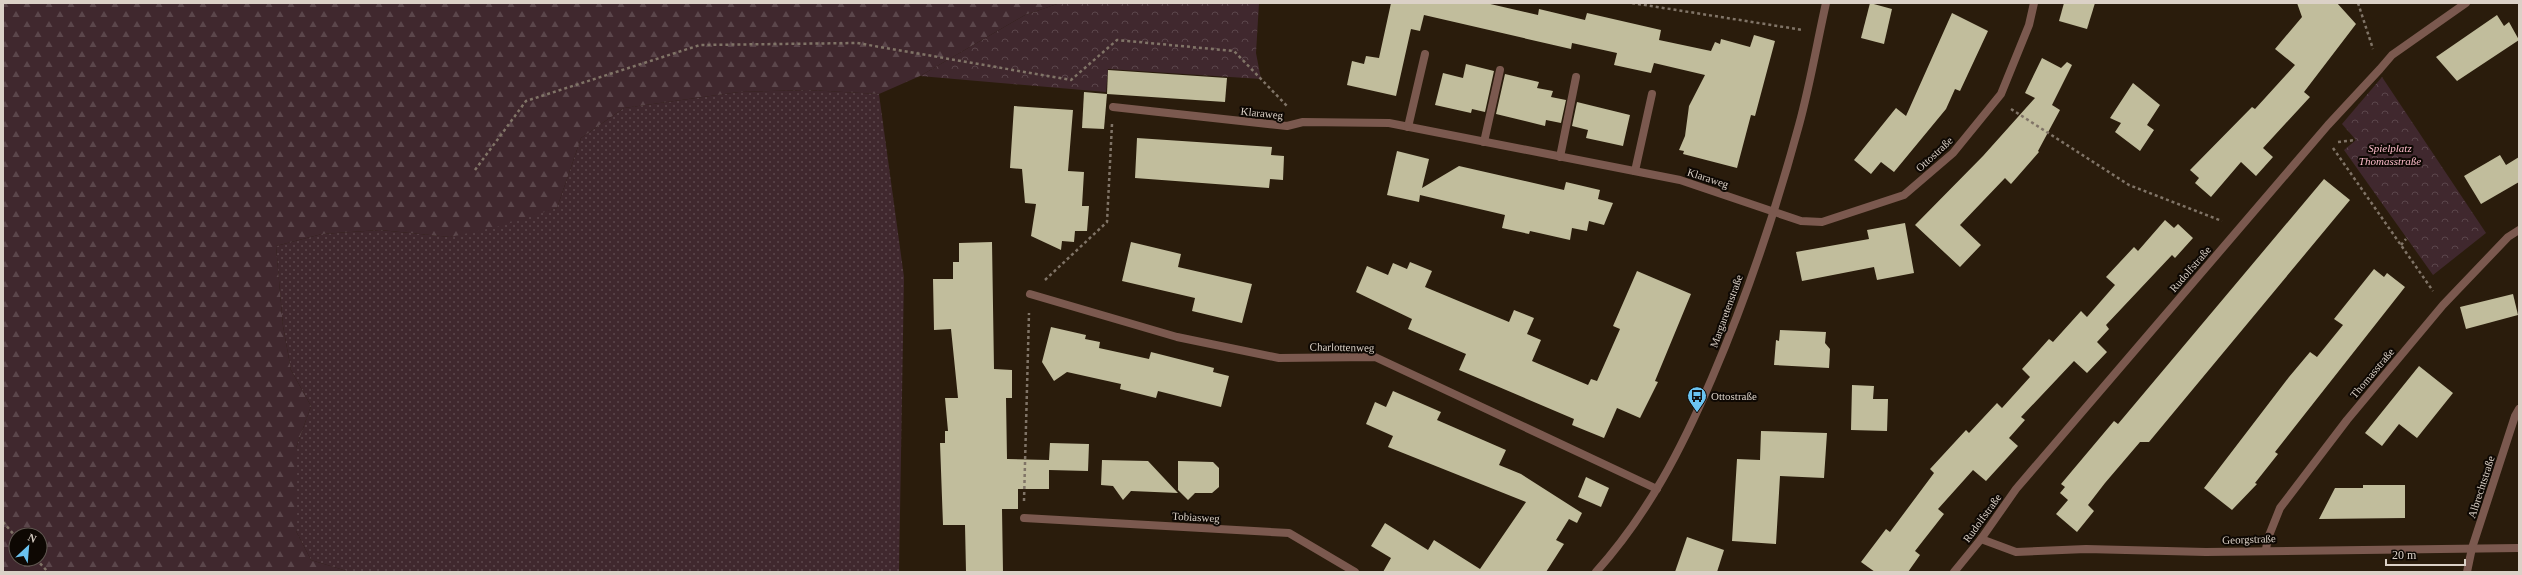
<svg xmlns="http://www.w3.org/2000/svg" width="2522" height="575" viewBox="0 0 2522 575" font-family="Georgia,serif">
	<style>
		.grass { fill: url(#grass-dots) }
		.forest { fill: url(#forest-firs); fill-rule: evenodd }
		.park { fill: url(#park-crowns) }
		.building { fill: #c1bd9c }
		.lines { fill: none; stroke-linecap: round; stroke-linejoin: round }
		.path { stroke: #807467; stroke-width: 2.5; stroke-dasharray: 3 3; stroke-linecap: butt }
		.minor { stroke: #7b594f; stroke-width: 8 }
		.labels { text-anchor: middle; dominant-baseline: central; stroke-width: 4; stroke-linejoin: round; paint-order: stroke }
		.street-label { font-size: 11px; fill: #dbd1c7; stroke: #0e0803 }
		.park-label { font-size: 11px; font-style: italic; fill: #fdbdcb; stroke: #0e0803 }
		.poi-label { font-size: 11px; fill: #dbd1c7; stroke: #0e0803; text-anchor: start }
	</style>
	<defs>
		<pattern id="grass-dots" width="8" height="8" patternUnits="userSpaceOnUse"><rect width="8" height="8" fill="#40282e"/><path d="M2 2h.1M6 6h.1" fill="none" stroke="#5b464b" stroke-width="1.8" stroke-linecap="round"/></pattern>
		<pattern id="forest-firs" width="22" height="20" patternUnits="userSpaceOnUse"><rect width="22" height="20" fill="#40282e"/><path d="M5 1l3.5 6h-7zM16 11l3.5 6h-7z" fill="#5b464b"/></pattern>
		<pattern id="park-crowns" width="20" height="18" patternUnits="userSpaceOnUse"><rect width="20" height="18" fill="#40282e"/><path d="M2 6a3 3 0 1 1 6 0M12 15a3 3 0 1 1 6 0" fill="none" stroke="#5b464b"/></pattern>
	</defs>
	<rect width="100%" height="100%" fill="#2a1c0c"/>
	<path class="grass" d="M 808,90 L 879,94 L 904,277 L 899,572 L 350,572 L 311,560 L 296,531 L 296,448 L 311,406 L 291,370 L 283,326 L 276,246 L 322,234 L 380,230 L 450,237 L 557,208 L 581,138 L 624,108 L 739,92 Z"/>
	<path class="forest" d="M 3,3 L 1060,3 L 1025,15 L 920,76 L 879,94 L 808,90 L 739,92 L 624,108 L 581,138 L 557,208 L 501,226 L 450,237 L 380,230 L 322,234 L 276,246 L 283,326 L 291,370 L 311,406 L 296,448 L 296,531 L 311,560 L 350,572 L 3,572 ZM 16,535 L 40,535 L 40,559 L 16,559 Z"/>
	<g class="park">
		<path d="M 1060,3 L 1259,3 L 1256,53 L 1261,79 L 1108,69 L 1106,92 L 920,76 L 1025,15 Z"/>
		<path d="M 2382,77 L 2486,233 L 2433,275 L 2344,150 L 2356,140 L 2342,124 Z"/>
	</g>
	<g class="building">
		<path d="M 1391,3 L 1486,3 L 1538,15 L 1539,9 L 1585,20 L 1587,13 L 1661,30 L 1659,40 L 1711,51 L 1715,42 L 1720,44 L 1721,39 L 1750,47 L 1754,35 L 1775,41 L 1755,116 L 1751,115 L 1737,168 L 1683,154 L 1684,151 L 1679,150 L 1685,136 L 1689,106 L 1705,75 L 1654,63 L 1651,73 L 1614,65 L 1617,53 L 1572,43 L 1571,49 L 1424,15 L 1420,31 L 1411,29 L 1396,96 L 1347,85 L 1352,61 L 1364,64 L 1366,56 L 1379,58 Z"/>
		<path d="M 1870,3 L 1892,9 L 1884,44 L 1861,38 Z"/>
		<path d="M 2064,3 L 2095,3 L 2087,29 L 2059,21 Z"/>
		<path d="M 2297,3 L 2337,3 L 2356,24 L 2304,92 L 2310,97 L 2263,148 L 2273,157 L 2256,176 L 2241,162 L 2211,197 L 2195,183 L 2199,178 L 2190,170 L 2252,107 L 2255,109 L 2295,65 L 2275,49 L 2302,17 Z"/>
		<path d="M 1952,13 L 1988,31 L 1960,91 L 1955,89 L 1946,109 L 1894,172 L 1881,162 L 1871,174 L 1854,160 L 1896,108 L 1906,116 Z"/>
		<path d="M 2497,15 L 2504,26 L 2509,22 L 2519,40 L 2457,81 L 2436,57 Z"/>
		<path d="M 2042,58 L 2061,68 L 2067,62 L 2072,65 L 2052,105 L 2060,110 L 2038,151 L 2039,152 L 2011,184 L 2005,178 L 1960,225 L 1981,245 L 1960,267 L 1915,225 L 1983,156 L 2035,98 L 2025,93 Z"/>
		<path d="M 1466,64 L 1494,71 L 1485,112 L 1472,109 L 1471,113 L 1435,105 L 1443,73 L 1463,78 Z"/>
		<path d="M 1108,70 L 1227,78 L 1225,102 L 1107,94 Z"/>
		<path d="M 1505,74 L 1539,82 L 1537,88 L 1553,91 L 1551,97 L 1566,100 L 1561,123 L 1546,120 L 1545,126 L 1496,114 Z"/>
		<path d="M 2133,83 L 2160,105 L 2147,125 L 2154,130 L 2140,151 L 2115,132 L 2121,123 L 2110,118 Z"/>
		<path d="M 1084,92 L 1107,94 L 1104,129 L 1082,128 Z"/>
		<path d="M 1577,102 L 1630,115 L 1623,146 L 1586,138 L 1588,130 L 1572,126 Z"/>
		<path d="M 1014,106 L 1073,110 L 1068,171 L 1084,172 L 1082,206 L 1089,206 L 1087,231 L 1075,231 L 1074,242 L 1062,241 L 1061,250 L 1031,236 L 1036,204 L 1025,203 L 1022,169 L 1010,168 Z"/>
		<path d="M 1137,138 L 1272,147 L 1271,155 L 1284,156 L 1283,180 L 1270,179 L 1269,188 L 1135,178 Z"/>
		<path d="M 1397,151 L 1429,159 L 1422,188 L 1459,166 L 1564,190 L 1566,182 L 1600,190 L 1598,199 L 1613,203 L 1604,225 L 1589,221 L 1587,231 L 1572,228 L 1570,240 L 1530,231 L 1529,234 L 1502,228 L 1505,215 L 1420,195 L 1419,202 L 1387,195 Z"/>
		<path d="M 2500,155 L 2506,165 L 2519,157 L 2519,182 L 2481,204 L 2464,176 Z"/>
		<path d="M 2324,179 L 2350,200 L 2149,442 L 2140,442 L 2105,483 L 2088,505 L 2094,511 L 2077,532 L 2056,514 L 2068,500 L 2060,493 L 2065,487 L 2061,484 L 2114,421 L 2118,424 Z"/>
		<path d="M 2165,220 L 2174,228 L 2178,224 L 2193,238 L 2175,258 L 2172,255 L 2106,325 L 2109,329 L 2097,342 L 2107,352 L 2087,373 L 2074,361 L 2021,417 L 2025,420 L 2009,438 L 2018,446 L 1986,481 L 1973,470 L 1938,509 L 1944,514 L 1915,551 L 1920,555 L 1908,572 L 1875,572 L 1861,562 L 1886,529 L 1890,532 L 1934,473 L 1930,469 L 1966,430 L 1969,433 L 1997,403 L 2002,408 L 2030,377 L 2022,369 L 2049,339 L 2053,342 L 2081,311 L 2087,317 L 2115,285 L 2106,277 L 2134,247 L 2138,251 Z"/>
		<path d="M 1905,223 L 1914,273 L 1877,280 L 1874,267 L 1802,281 L 1796,252 L 1869,239 L 1867,230 Z"/>
		<path d="M 992,242 L 994,369 L 1012,370 L 1012,398 L 1006,398 L 1007,459 L 1049,460 L 1050,443 L 1089,444 L 1088,471 L 1049,470 L 1049,489 L 1018,489 L 1018,509 L 1002,509 L 1003,572 L 966,572 L 965,525 L 943,525 L 940,443 L 945,443 L 945,431 L 948,431 L 945,398 L 958,398 L 951,329 L 934,330 L 933,279 L 953,279 L 953,262 L 959,262 L 959,243 Z"/>
		<path d="M 1131,242 L 1181,254 L 1178,267 L 1252,284 L 1242,323 L 1192,311 L 1195,298 L 1122,281 Z"/>
		<path d="M 1410,262 L 1432,271 L 1425,287 L 1509,322 L 1514,310 L 1534,318 L 1527,334 L 1541,340 L 1532,361 L 1588,385 L 1591,379 L 1597,381 L 1620,329 L 1613,326 L 1637,271 L 1691,294 L 1655,381 L 1658,382 L 1640,418 L 1617,408 L 1604,438 L 1572,425 L 1574,419 L 1459,370 L 1466,354 L 1408,329 L 1412,319 L 1356,292 L 1367,266 L 1388,275 L 1393,263 L 1407,269 Z"/>
		<path d="M 2374,269 L 2384,277 L 2387,273 L 2405,287 L 2275,452 L 2278,454 L 2255,483 L 2257,484 L 2232,510 L 2204,488 L 2289,377 L 2310,352 L 2317,357 L 2343,325 L 2334,319 Z"/>
		<path d="M 2513,294 L 2518,315 L 2466,329 L 2460,307 Z"/>
		<path d="M 1051,327 L 1086,335 L 1085,339 L 1100,342 L 1099,348 L 1149,359 L 1151,352 L 1214,368 L 1213,372 L 1229,376 L 1221,407 L 1158,391 L 1156,398 L 1120,389 L 1121,384 L 1067,372 L 1054,381 L 1042,362 Z"/>
		<path d="M 1780,330 L 1826,332 L 1825,343 L 1830,349 L 1829,368 L 1774,365 L 1776,340 L 1779,341 Z"/>
		<path d="M 2419,366 L 2453,393 L 2417,438 L 2399,424 L 2382,446 L 2365,433 Z"/>
		<path d="M 1852,385 L 1874,386 L 1873,399 L 1888,399 L 1887,431 L 1851,430 Z"/>
		<path d="M 1393,391 L 1441,412 L 1437,420 L 1506,450 L 1499,465 L 1521,474 L 1582,513 L 1577,523 L 1569,519 L 1556,540 L 1564,544 L 1546,572 L 1383,572 L 1391,558 L 1371,546 L 1385,523 L 1428,550 L 1434,540 L 1480,569 L 1526,502 L 1388,447 L 1393,436 L 1366,424 L 1375,402 L 1386,407 Z"/>
		<path d="M 1761,431 L 1827,433 L 1824,478 L 1780,476 L 1776,544 L 1732,541 L 1737,459 L 1760,460 Z"/>
		<path d="M 1102,460 L 1148,461 L 1178,493 L 1131,491 L 1123,500 L 1113,486 L 1101,485 Z"/>
		<path d="M 1178,461 L 1213,462 L 1219,468 L 1219,487 L 1212,493 L 1195,493 L 1188,500 L 1178,490 Z"/>
		<path d="M 1586,477 L 1609,488 L 1601,507 L 1578,497 Z"/>
		<path d="M 2363,485 L 2405,485 L 2405,518 L 2319,519 L 2335,488 L 2363,488 Z"/>
		<path d="M 1687,537 L 1724,550 L 1717,572 L 1675,572 Z"/>
	</g>
	<g class="lines">
		<g class="path">
			<path d="M 1632,3 L 1803,30"/>
			<path d="M 2358,3 L 2373,49"/>
			<path d="M 2011,109 L 2129,185 L 2222,221"/>
			<path d="M 2338,142 L 2356,140"/>
			<path d="M 2333,148 L 2433,291"/>
			<path d="M 475,170 L 526,101 L 700,45 L 857,43 L 1071,80 L 1117,40 L 1234,51 L 1288,107"/>
			<path d="M 2401,245 L 2406,239"/>
			<path d="M 1045,280 L 1107,222 L 1112,124"/>
			<path d="M 1024,501 L 1029,313"/>
			<path d="M 3,522 L 16,537"/>
			<path d="M 36,559 L 48,572"/>
		</g>
		<g class="minor">
			<path d="M 1113,107 L 1287,126 L 1303,122 L 1389,123 L 1680,180 L 1801,221 L 1822,222 L 1904,195 L 1953,153 L 2001,94 L 2029,25 L 2034,3"/>
			<path d="M 1408,127 L 1425,54"/>
			<path d="M 1484,142 L 1500,70"/>
			<path d="M 1560,157 L 1576,77"/>
			<path d="M 1635,171 L 1652,94"/>
			<path d="M 1030,294 L 1177,337 L 1279,358 L 1375,357 L 1657,489"/>
			<path d="M 1024,518 L 1289,533 L 1355,572"/>
			<path d="M 1981,539 L 2016,552 L 2086,549 L 2206,552 L 2519,548"/>
			<path d="M 2266,549 L 2268,538 L 2280,508 L 2347,420 L 2443,305 L 2508,237 L 2519,230"/>
			<path d="M 1596,572 C 1648,514 1682,448 1712,378 C 1747,296 1776,210 1799,125 C 1810,85 1817,43 1826,3"/>
			<path d="M 1954,572 L 1981,539 L 2016,489 L 2328,125 L 2380,69 L 2392,55 L 2466,3"/>
			<path d="M 2467,572 L 2472,548 L 2515,416 L 2519,409"/>
		</g>
	</g>
	<defs>
		<symbol id="bus-pin" viewBox="-11 -11 22 30"><path d="M0 17L-7.5 6A9.5 9.5 0 1 1 7.5 6Z" fill="#6ac3f1" stroke="#0e0803"/><path d="M-5-6H5V4H4V6H2V4H-2V6H-4V4H-5ZM-3.5-4V0h7V-4ZM-3.5 1.2v1.5H-2V1.2ZM2 1.2v1.5H3.5V1.2Z" fill="#111"/></symbol>
	</defs>
	<g fill-rule="evenodd">
		<use href="#bus-pin" x="1686" y="385" width="22" height="30"/>
	</g>
	<g class="labels">
		<g class="street-label">
			<text transform="translate(1262 113) rotate(6)">Klaraweg</text>
			<text transform="translate(1934 154) rotate(-43)">Ottostraße</text>
			<text transform="translate(1708 178) rotate(18)">Klaraweg</text>
			<text transform="translate(2190 269) rotate(-49)">Rudolfstraße</text>
			<text transform="translate(1726 311) rotate(-70)">Margaretenstraße</text>
			<text transform="translate(1342 347) rotate(1)">Charlottenweg</text>
			<text transform="translate(2372 373) rotate(-50)">Thomasstraße</text>
			<text transform="translate(2481 487) rotate(-72)">Albrechtstraße</text>
			<text transform="translate(1196 517) rotate(3)">Tobiasweg</text>
			<text transform="translate(1982 518) rotate(-54)">Rudolfstraße</text>
			<text transform="translate(2249 539) rotate(-2)">Georgstraße</text>
		</g>
		<g class="park-label">
			<text x="2390" y="148">Spielplatz<tspan x="2390" dy="13">Thomasstraße</tspan></text>
		</g>
		<g class="poi-label">
			<text x="1711" y="396">Ottostraße</text>
		</g>
	</g>
	<rect width="2522" height="575" fill="none" stroke="#dbd1c7" stroke-width="8"/>
	<g transform="translate(28 547) rotate(26)"><circle r="19" fill="#0e0803" stroke="#605851"/>
	<path d="M0-3L7 15L0 10L-7 15Z" fill="#6ac3f1"/>
	<text y="-6" font-size="11" font-weight="bold" text-anchor="middle" fill="#dbd1c7">N</text>
	</g>
	<path d="M2386 559v6h79v-6" fill="none" stroke="#dbd1c7" stroke-width="2"/>
	<text x="2392" y="559" font-size="12" fill="#dbd1c7" stroke="#0e0803" stroke-width="3" paint-order="stroke">20 m</text>
</svg>
